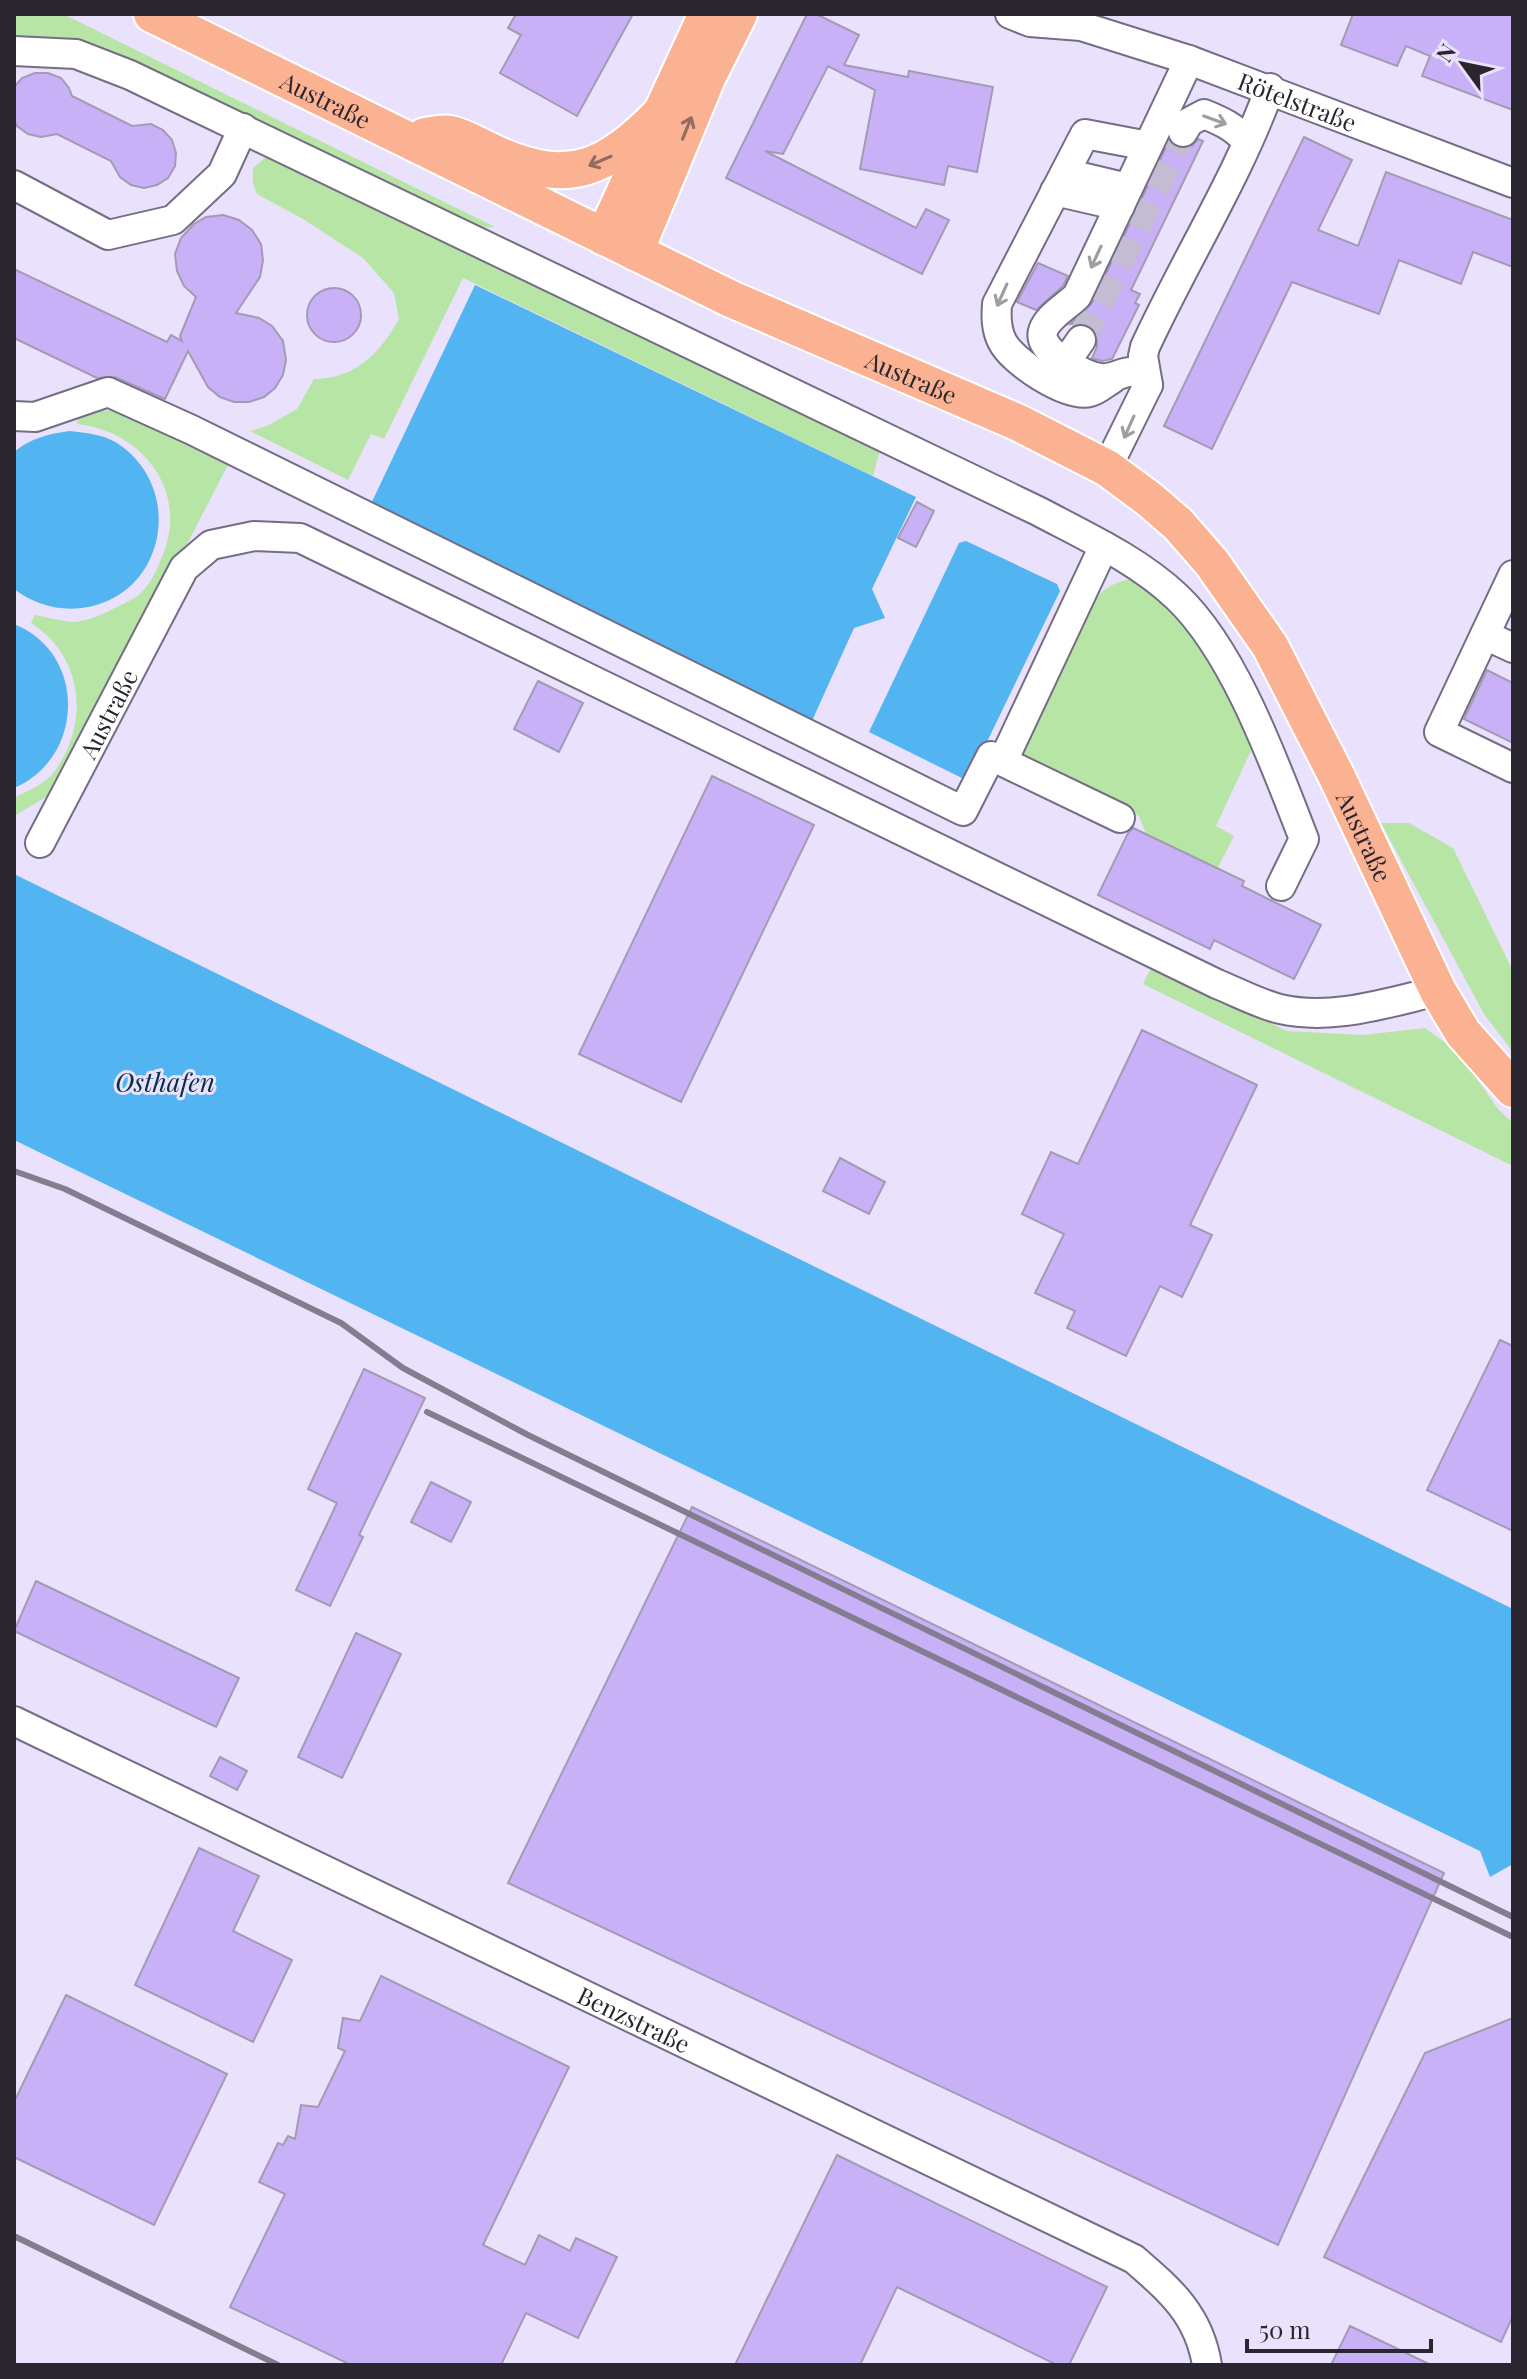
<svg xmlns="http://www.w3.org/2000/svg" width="1527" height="2379" viewBox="0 0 1527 2379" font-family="'Playfair Display',serif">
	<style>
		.green { fill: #b6e5a5 }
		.water { fill: #52b5f2 }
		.building { fill: #c9b1f8; stroke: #a39bb4; stroke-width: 2 }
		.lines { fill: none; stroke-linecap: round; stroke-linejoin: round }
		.minor-tunnel { stroke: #c3bcd3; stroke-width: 28; stroke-dasharray: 28 14; stroke-linecap: butt }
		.minor-casing { stroke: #746d84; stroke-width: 32 }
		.major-casing { stroke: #fff; stroke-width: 40 }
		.minor { stroke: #fff; stroke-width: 28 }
		.major { stroke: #fbb292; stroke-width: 36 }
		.rail { stroke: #837d8f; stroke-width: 6 }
		.oneway { stroke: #9f9da2 }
		.oneway2 { stroke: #926c61 }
		.labels { text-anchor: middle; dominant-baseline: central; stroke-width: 6; stroke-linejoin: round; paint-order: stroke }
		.street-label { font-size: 24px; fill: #292630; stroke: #eae1fc }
		.water-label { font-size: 26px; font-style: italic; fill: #033048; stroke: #eae1fc }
	</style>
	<rect width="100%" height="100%" fill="#eae1fc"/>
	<g class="green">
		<path d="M 14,14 L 63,14 L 495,227 L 466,228 L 102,53 L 49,39 L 14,42 Z"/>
		<path d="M 282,154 L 881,446 L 873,476 L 463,278 L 384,439 L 371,434 L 348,480 L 250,431 L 267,426 L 297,409 L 314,379 C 355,379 380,353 399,319 L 394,293 L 363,258 L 303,219 L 257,194 L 253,184 L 253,168 L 266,157 Z"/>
		<path d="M 125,409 L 230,461 L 61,788 L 14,816 L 14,798 C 27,791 47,783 55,771 C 90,722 83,656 31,623 L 35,615 C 47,617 60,621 72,622 C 84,622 102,615 113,609 C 122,604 133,600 140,594 C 151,583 157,570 162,557 C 190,492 143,431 77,424 L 78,413 Z"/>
		<path d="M 1137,578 L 1194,627 L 1255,742 L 1216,826 L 1234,836 L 1217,869 L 1146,834 L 1139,816 L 1015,759 L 1092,603 C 1105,586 1117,581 1137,578 Z"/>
		<path d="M 1409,823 L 1453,848 L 1513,971 L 1513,1052 L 1484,1014 L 1381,823 Z"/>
		<path d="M 1152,966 L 1287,1031 L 1363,1035 L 1425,1028 L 1458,1052 L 1498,1109 L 1513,1123 L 1513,1166 L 1143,984 Z"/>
	</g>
	<g class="water">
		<path d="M 475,285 L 916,497 L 872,589 L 885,618 L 854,628 L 811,723 L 368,510 Z"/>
		<path d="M 70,431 C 86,433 102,434 117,443 C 186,488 166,597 82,608 C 57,611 34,604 14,589 L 14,452 C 31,438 48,434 70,431 Z"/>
		<path d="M 966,541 L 1057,584 L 1060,591 L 968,781 L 869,732 L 959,543 Z"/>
		<path d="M 14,624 C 87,653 85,758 14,788 Z"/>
		<path d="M 14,874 L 1513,1609 L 1513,1864 L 1490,1877 L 1480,1851 L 14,1140 Z"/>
	</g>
	<g class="building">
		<path d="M 516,14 L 633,14 L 577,116 L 500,73 L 521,35 L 508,28 Z"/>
		<path d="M 807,14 L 816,14 L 859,35 L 844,65 L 908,77 L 909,71 L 993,87 L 977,172 L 948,166 L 944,185 L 860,169 L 875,90 L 828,66 L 783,154 L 765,151 L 916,228 L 926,209 L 949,220 L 922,274 L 726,178 Z"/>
		<path d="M 1353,14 L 1513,14 L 1513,110 L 1422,76 L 1430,56 L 1406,46 L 1397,66 L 1341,45 Z"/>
		<path d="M 35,73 L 48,73 L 61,78 L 69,88 L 72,96 L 132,126 L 151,124 L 163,130 L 172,140 L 176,153 L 175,166 L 168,178 L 157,185 L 144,188 L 131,185 L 120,177 L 111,161 L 57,134 L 41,137 L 28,134 L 17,126 L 14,120 L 14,87 L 22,78 Z"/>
		<path d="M 1304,137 L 1352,160 L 1318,230 L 1358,246 L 1386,172 L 1513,220 L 1513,267 L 1473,252 L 1461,284 L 1399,260 L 1379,314 L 1292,282 L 1212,449 L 1164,426 Z"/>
		<path d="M 1198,139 L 1203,141 L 1131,290 L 1140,294 L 1135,303 L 1139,305 L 1112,359 L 1102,361 L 1092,358 L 1097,347 L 1096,332 L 1083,323 L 1070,324 L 1092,303 L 1169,141 L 1175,147 L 1184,149 L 1192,146 Z"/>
		<path d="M 223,215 L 239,220 L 252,230 L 261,244 L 263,260 L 260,277 L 236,313 L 259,318 L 272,326 L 283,341 L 286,360 L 283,375 L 275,388 L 264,397 L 249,402 L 234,402 L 220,397 L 208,387 L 188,351 L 165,399 L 115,377 L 97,378 L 14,338 L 14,269 L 167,342 L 171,335 L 182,341 L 180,336 L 196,297 L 184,286 L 177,271 L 175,254 L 181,238 L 194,224 L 206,217 Z"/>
		<path d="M 1038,263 L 1068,276 L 1063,286 L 1036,310 L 1017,302 Z"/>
		<circle cx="334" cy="315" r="27"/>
		<path d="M 917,502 L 934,511 L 916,547 L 898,538 Z"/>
		<path d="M 1487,670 L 1513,683 L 1513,743 L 1464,719 Z"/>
		<path d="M 538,681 L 583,703 L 559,752 L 514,729 Z"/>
		<path d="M 712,776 L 814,825 L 681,1102 L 579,1054 Z"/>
		<path d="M 1133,828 L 1244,881 L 1242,886 L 1321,925 L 1294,979 L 1214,940 L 1210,949 L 1098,895 L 1128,833 Z"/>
		<path d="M 1142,1030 L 1257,1085 L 1190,1225 L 1212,1235 L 1182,1297 L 1160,1286 L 1126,1356 L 1067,1328 L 1075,1311 L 1035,1293 L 1064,1234 L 1022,1214 L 1051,1152 L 1078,1164 Z"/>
		<path d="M 840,1158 L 885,1182 L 869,1214 L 823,1191 Z"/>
		<path d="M 1500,1340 L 1513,1346 L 1513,1531 L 1427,1490 Z"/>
		<path d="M 364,1369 L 425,1398 L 359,1535 L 363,1537 L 330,1606 L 296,1590 L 337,1503 L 308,1489 Z"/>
		<path d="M 431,1482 L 471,1502 L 451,1542 L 411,1522 Z"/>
		<path d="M 692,1507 L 1444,1873 L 1278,2245 L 508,1883 Z"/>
		<path d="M 36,1581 L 239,1678 L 216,1727 L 14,1631 Z"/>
		<path d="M 356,1633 L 401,1654 L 342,1778 L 298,1757 Z"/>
		<path d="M 220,1757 L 247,1771 L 237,1790 L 210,1776 Z"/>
		<path d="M 199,1848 L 259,1876 L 233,1931 L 292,1960 L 253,2042 L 135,1985 Z"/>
		<path d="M 381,1976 L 569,2067 L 483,2245 L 525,2265 L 539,2235 L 570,2251 L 576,2238 L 617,2257 L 578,2338 L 526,2313 L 501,2365 L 351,2365 L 230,2307 L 285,2194 L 259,2182 L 278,2143 L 283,2145 L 288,2136 L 295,2139 L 301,2105 L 318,2107 L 345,2051 L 338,2048 L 343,2018 L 360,2021 Z"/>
		<path d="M 66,1995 L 227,2074 L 154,2225 L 14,2157 L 14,2102 Z"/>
		<path d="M 1513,2018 L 1513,2316 L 1501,2342 L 1324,2257 L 1425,2053 Z"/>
		<path d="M 837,2155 L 1107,2287 L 1069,2365 L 1057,2365 L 897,2287 L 860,2365 L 735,2365 Z"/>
		<path d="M 1350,2326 L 1431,2365 L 1331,2365 Z"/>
	</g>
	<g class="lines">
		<path class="minor-tunnel" d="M 1081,340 L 1183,132"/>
		<defs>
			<g id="minor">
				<path id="s1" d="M 1010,14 L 1030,22 L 1081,26 L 1189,60 L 1513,183"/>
				<path d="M 14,51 L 76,54 L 130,75 L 1038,511 C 1085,536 1138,560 1177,597 C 1235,652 1275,765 1304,839 L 1281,886"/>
				<path d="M 1183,132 L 1189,122 L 1204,114 C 1221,121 1235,127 1247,142"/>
				<path d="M 1065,173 L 1128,188"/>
				<path d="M 14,185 L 108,235 L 173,220 L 222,174 L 243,128"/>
				<path d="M 1055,191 L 1120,206"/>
				<path d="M 1060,359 L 1072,353 L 1081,340"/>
				<path d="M 1112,379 C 1105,383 1098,390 1090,392 C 1067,398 1012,362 1002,341 C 996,329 996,317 997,304 L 1085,134 L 1148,146"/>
				<path d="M 1148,385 C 1134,358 1119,381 1100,378 C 1083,376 1037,351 1043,331 C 1047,317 1067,306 1077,296 L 1189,60"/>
				<path d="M 14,416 L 35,417 L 108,392 L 192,430 L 963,811 L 991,756 L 1120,818"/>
				<path d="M 1107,468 L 1148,385 L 1143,356 L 1145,347 C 1185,260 1238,177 1270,88"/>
				<path d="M 1513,575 L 1439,732 L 1513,768"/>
				<path d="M 1485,635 L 1513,648"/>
				<path d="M 1003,761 L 1104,546"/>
				<path id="s2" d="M 40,843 L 184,568 L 211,545 L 254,536 L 300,538 L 1217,984 C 1237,992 1259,1004 1280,1009 C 1333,1021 1386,1003 1438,991"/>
				<path id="s3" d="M 14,1721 L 1134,2259 C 1171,2291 1199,2315 1207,2365"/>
			</g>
			<g id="major">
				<path id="s4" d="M 152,14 L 731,299 L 1019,423 L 1107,468 L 1149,499 L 1178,524 L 1212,563 L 1270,646 L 1336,775 L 1438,991 L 1463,1033 L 1513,1089"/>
				<path d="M 425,136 C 433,135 443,132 450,134 C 465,137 482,148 496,154 C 570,187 607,168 661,113"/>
				<path d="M 604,237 L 707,14"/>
				<path d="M 635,252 L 707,78 L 739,14"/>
			</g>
		</defs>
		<use href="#minor" class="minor-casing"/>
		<use href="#major" class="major-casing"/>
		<use href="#minor" class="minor"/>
		<use href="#major" class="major"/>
		<g class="rail">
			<path d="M 14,1171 L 65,1189 L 341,1323 L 403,1368 L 528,1435 L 1513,1917"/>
			<path d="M 427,1412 L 1513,1937"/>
			<path d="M 14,2236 L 278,2365"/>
		</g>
	</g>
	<defs><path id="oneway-shaft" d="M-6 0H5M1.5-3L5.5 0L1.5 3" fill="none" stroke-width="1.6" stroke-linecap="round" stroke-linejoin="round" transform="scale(2)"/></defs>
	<g class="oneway">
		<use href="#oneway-shaft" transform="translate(1215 120) rotate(20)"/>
		<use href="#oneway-shaft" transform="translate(1096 257) rotate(115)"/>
		<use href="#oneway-shaft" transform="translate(1002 295) rotate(114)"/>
		<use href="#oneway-shaft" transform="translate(1129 427) rotate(114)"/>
	</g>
	<g class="oneway2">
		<use href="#oneway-shaft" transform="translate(687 128) rotate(-68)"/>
		<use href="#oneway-shaft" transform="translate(600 161) rotate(157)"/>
	</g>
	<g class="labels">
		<g class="street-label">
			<text stroke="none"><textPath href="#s4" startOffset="194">Austraße</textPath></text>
			<text stroke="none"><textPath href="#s1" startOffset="302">Rötelstraße</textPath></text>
			<text stroke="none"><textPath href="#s4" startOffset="842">Austraße</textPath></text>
			<text stroke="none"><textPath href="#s2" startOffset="146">Austraße</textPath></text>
			<text stroke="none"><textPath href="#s4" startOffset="1514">Austraße</textPath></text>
			<text stroke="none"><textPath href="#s3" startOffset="688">Benzstraße</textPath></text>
		</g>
		<g class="water-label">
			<text x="165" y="1081">Osthafen</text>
		</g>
	</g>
	<rect width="1527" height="2379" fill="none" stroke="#292630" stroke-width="32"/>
	<g transform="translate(1463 64) rotate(303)" stroke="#eae1fc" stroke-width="6" paint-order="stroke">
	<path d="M0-6L14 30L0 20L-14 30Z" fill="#292630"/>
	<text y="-12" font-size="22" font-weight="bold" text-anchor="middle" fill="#292630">N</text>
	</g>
	<path d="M1247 2339v12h184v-12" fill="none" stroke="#292630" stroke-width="4"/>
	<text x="1259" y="2339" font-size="24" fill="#292630" stroke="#eae1fc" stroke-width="6" paint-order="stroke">50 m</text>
</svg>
